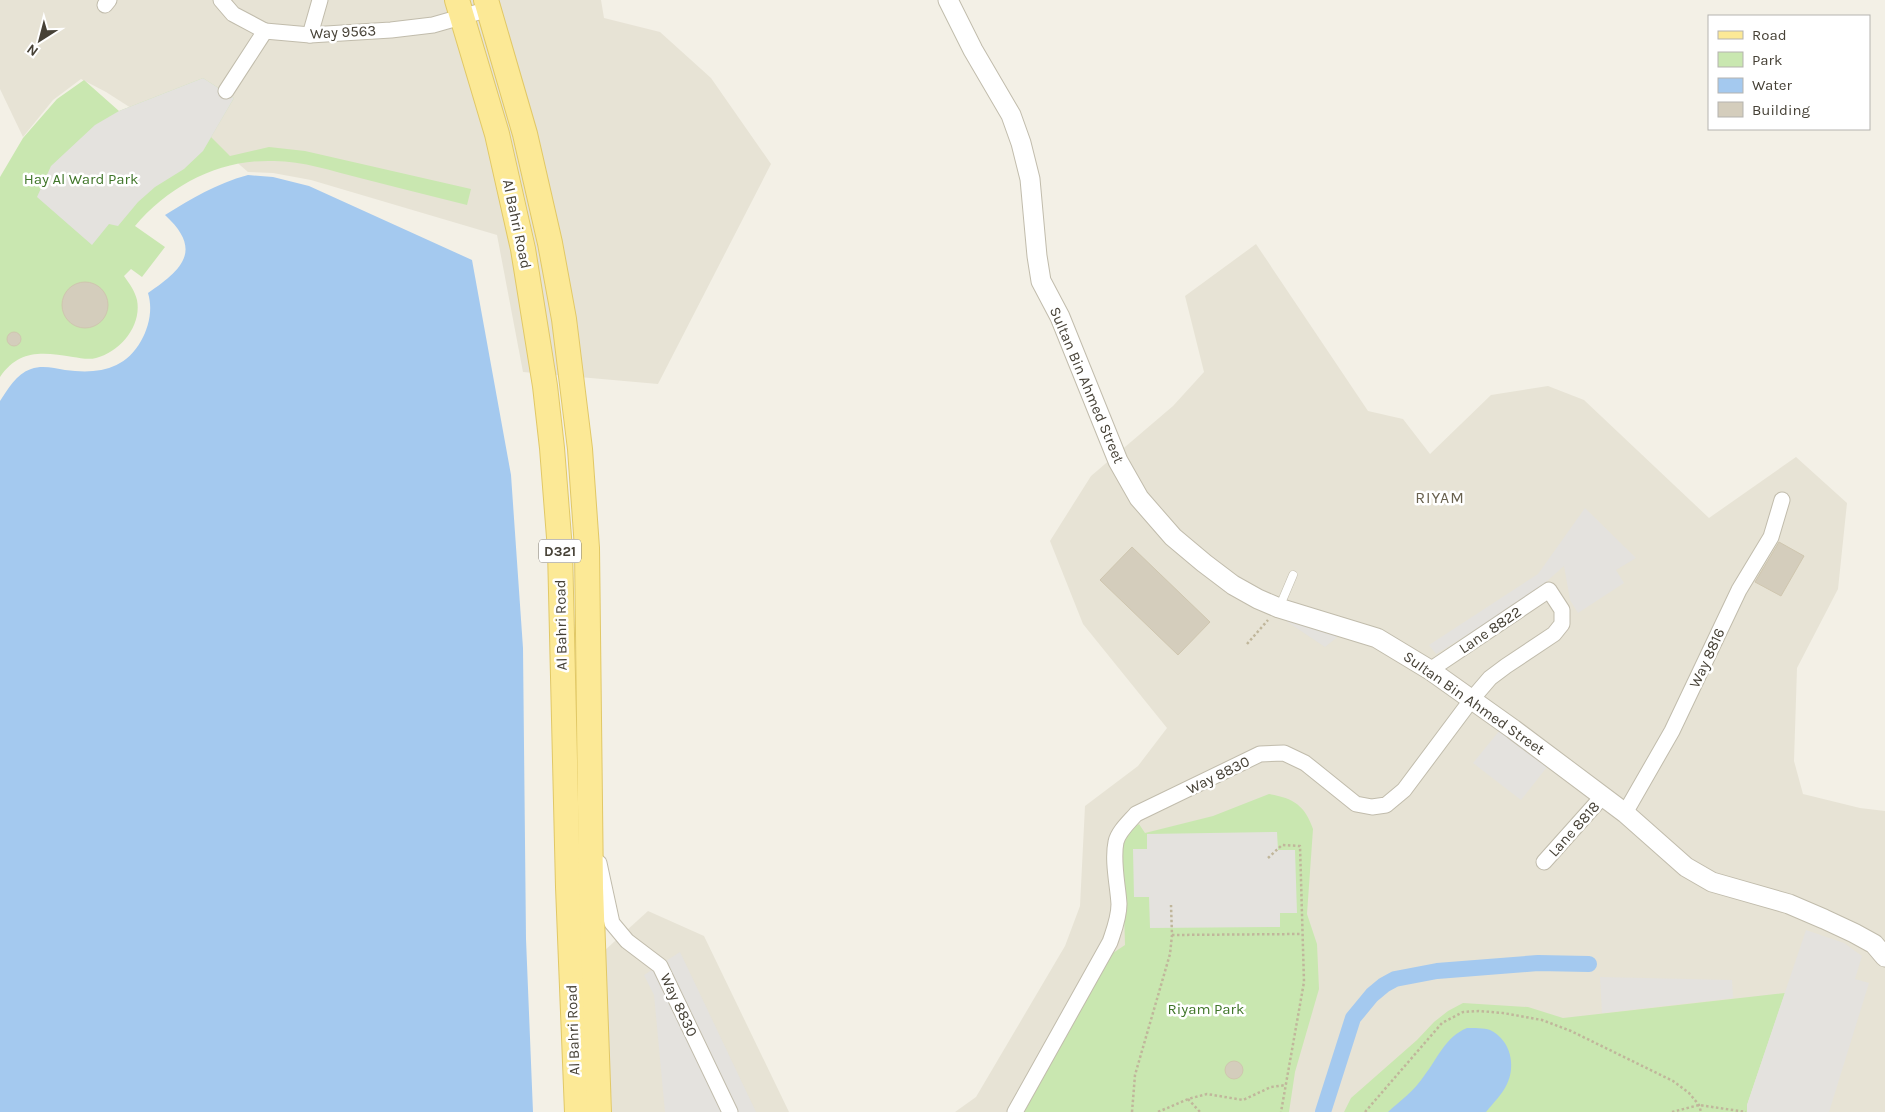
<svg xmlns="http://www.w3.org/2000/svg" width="1885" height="1112" viewBox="0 0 1885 1112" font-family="Karla,sans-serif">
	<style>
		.residential { fill: #e7e3d5 }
		.green { fill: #c9e7b0 }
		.parking { fill: #e4e2de }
		.water { fill: #a4c9ef }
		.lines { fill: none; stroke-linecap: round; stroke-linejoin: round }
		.canal { stroke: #a4c9ef; stroke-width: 16 }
		.building { fill: #d4cdbc; stroke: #cfc6af }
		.service-casing { stroke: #c1bcac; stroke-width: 9 }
		.minor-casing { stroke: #c1bcac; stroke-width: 17 }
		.tertiary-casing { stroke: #c1bcac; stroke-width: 21 }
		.primary-casing { stroke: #e1c866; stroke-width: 26 }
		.path { stroke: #c0b69b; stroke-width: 2.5; stroke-dasharray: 2.5 2.5; stroke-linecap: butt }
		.service { stroke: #fff; stroke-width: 8 }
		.minor { stroke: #fff; stroke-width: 15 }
		.tertiary { stroke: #fff; stroke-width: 19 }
		.primary { stroke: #fce996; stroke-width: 24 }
		.labels { text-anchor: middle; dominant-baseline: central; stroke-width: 5; stroke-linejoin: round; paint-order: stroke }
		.shield { fill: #fff; stroke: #7e7a72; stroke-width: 1 }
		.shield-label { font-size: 14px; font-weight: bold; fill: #464136 }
		.street-label { font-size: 15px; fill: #464136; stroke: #fff }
		.park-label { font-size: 15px; fill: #40762a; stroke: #fff }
		.neighbourhood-label { font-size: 16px; letter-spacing: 1px; fill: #68604d; stroke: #fff }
	</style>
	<rect width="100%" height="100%" fill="#f3f0e6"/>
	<g class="residential">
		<path d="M 0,0 L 601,0 L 604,18 L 660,32 L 711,78 L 771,164 L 658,384 L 523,372 L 497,235 L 311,180 L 273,173 L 248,172 L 210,139 L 131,108 L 106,92 L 81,79 L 53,100 L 23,137 L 0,89 Z"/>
		<path d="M 1256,244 L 1368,411 L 1403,419 L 1430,454 L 1491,395 L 1548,386 L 1584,400 L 1709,518 L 1796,457 L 1847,503 L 1838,589 L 1797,668 L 1794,761 L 1803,794 L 1860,808 L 1885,811 L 1885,1112 L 955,1112 L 976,1097 L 1065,946 L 1080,906 L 1085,806 L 1138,766 L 1167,728 L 1083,624 L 1050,541 L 1091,476 L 1173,406 L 1204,372 L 1185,296 Z"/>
		<path d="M 648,911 L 704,936 L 789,1112 L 612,1112 L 604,951 Z"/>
	</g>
	<g class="green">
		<path d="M 203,78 L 234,98 L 211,137 L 230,156 L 269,147 L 305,151 L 471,189 L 467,205 C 431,196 395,187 360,178 C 332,171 303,161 274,161 C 220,159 170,185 135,226 L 165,247 L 142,277 L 131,269 L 124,276 C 129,283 135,291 137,300 C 142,326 120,352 96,358 C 89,360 80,358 73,357 C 43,352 19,349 0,377 L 0,177 L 23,138 L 57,99 L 84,80 L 119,111 Z"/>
		<path d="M 1269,794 C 1293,798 1305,805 1313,829 L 1307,914 L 1317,944 L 1319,989 L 1295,1072 L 1289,1112 L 1021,1112 L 1113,953 L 1125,945 L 1122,844 L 1128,832 L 1139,824 L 1145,833 L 1213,816 Z"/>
		<path d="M 1785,993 L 1747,1105 L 1747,1112 L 1344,1112 L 1351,1098 L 1417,1040 L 1434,1022 L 1448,1011 L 1463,1003 L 1528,1007 L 1563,1018 Z"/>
	</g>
	<g class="parking">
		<path d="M 203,78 L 234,98 L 203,151 L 184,169 L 155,187 L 138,202 L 118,226 L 109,224 L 92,245 L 37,197 L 51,166 L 95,125 L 119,111 Z"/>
		<path d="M 1585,508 L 1636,558 L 1616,570 L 1624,583 L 1578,613 L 1570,600 L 1564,566 L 1529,597 L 1436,654 L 1429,645 L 1538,574 Z"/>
		<path d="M 1280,617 L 1346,630 L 1325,647 Z"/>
		<path d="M 1500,730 L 1547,767 L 1521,800 L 1473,763 Z"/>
		<path d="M 1277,832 L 1278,850 L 1295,850 L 1297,913 L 1280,913 L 1280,927 L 1150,928 L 1149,897 L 1134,897 L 1133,849 L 1147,849 L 1147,834 Z"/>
		<path d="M 1806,930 L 1844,943 L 1862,956 L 1855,979 L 1869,983 L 1829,1112 L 1747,1112 L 1747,1105 Z"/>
		<path d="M 680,952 L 756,1112 L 665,1112 L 654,995 L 644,975 Z"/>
		<path d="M 1600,977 L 1732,980 L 1733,998 L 1602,1013 Z"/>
	</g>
	<g class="water">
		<path d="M 248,175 L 273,177 L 309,186 L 472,260 L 511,475 L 523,648 L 526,939 L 533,1112 L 0,1112 L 0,401 C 8,389 16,374 31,369 C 42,365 54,368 65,370 C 96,374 124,371 141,341 C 149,327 153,309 148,293 C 183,269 203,250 165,215 C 193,198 215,184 248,175 Z"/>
		<path d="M 1467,1028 C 1474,1028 1484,1028 1490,1030 C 1511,1040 1516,1066 1507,1084 C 1502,1095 1493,1103 1486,1112 L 1388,1112 C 1400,1101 1415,1090 1424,1076 C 1438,1058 1445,1037 1467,1028 Z"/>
	</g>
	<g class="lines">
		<path class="canal" d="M 1323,1112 L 1353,1018 L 1372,995 L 1384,985 L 1395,979 L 1437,971 L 1538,963 L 1589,964"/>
	</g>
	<g class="building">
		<circle cx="85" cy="305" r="23"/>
		<circle cx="14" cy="339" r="7"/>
		<path d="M 1779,542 L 1804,556 L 1781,596 L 1755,582 Z"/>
		<path d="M 1132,547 L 1210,622 L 1178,655 L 1100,580 Z"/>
		<circle cx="1234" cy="1070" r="9"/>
	</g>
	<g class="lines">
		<defs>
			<path id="service" d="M 1279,608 L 1293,575"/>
			<g id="minor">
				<path d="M 221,0 L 233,14 L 265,31"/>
				<path d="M 105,5 L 109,0"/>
				<path d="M 310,35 L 320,0"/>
				<path d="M 226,91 L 265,31 L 310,35 L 391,30 L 433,25 L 489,9"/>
				<path d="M 1625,813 L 1672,731 L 1739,590 L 1771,537 L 1782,500"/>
				<path d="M 1544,862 L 1603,796"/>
				<path d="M 599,863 L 612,923 L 627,941 L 660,966 L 730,1112"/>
				<path d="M 1015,1112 L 1110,942 C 1114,930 1119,918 1119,904 C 1118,886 1112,861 1116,842 C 1118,832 1129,822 1136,814 L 1260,754 L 1284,753 L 1305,763 L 1356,804 L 1372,807 L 1386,805 L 1404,790 L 1472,699 L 1490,678 L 1506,666 L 1554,634 L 1562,624 L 1562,610 L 1549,590 L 1430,670"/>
			</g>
			<path id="tertiary" d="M 948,0 L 973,50 L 1011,115 L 1021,143 L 1030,179 L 1037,256 L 1041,281 L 1060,317 L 1118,461 L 1139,498 L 1173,537 L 1204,563 L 1233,585 L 1258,599 L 1279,608 L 1377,638 L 1430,670 L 1513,729 L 1625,813 L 1686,867 L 1712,882 L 1789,904 L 1824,919 L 1854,933 L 1874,944 L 1885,957"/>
			<g id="primary">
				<path d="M 457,0 L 497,134 L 523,249 L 545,386 L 552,448 L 560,550 L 568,887 L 577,1112"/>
				<path d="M 486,0 L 525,134 L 550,243 L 564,319 L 580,449 L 587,548 L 591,888 L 599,1112"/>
			</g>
		</defs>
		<use href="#service" class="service-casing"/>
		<use href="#minor" class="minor-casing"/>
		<use href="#tertiary" class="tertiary-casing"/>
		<use href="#primary" class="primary-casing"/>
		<g class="path">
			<path d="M 1247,644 L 1268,620"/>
			<path d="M 1268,858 L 1282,845 L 1300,846 L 1304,982 L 1281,1112"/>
			<path d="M 1172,935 L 1302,934"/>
			<path d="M 1188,1099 L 1200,1112"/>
			<path d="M 1132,1112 L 1135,1075 L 1170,954 L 1172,935 L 1171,905"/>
			<path d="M 1158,1112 L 1188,1099 L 1207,1094 L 1243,1100 L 1271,1087 L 1286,1085"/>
			<path d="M 1365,1112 L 1442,1023 L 1463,1012 L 1479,1011 L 1503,1013 L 1542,1020 L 1571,1031 L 1673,1081 L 1689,1093 L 1699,1105 L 1701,1112"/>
			<path d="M 1672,1112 L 1699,1105 L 1746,1112"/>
		</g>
		<use href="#service" class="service"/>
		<use href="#minor" class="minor"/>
		<use href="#tertiary" class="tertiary"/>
		<use href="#primary" class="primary"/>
	</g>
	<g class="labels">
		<rect class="shield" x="539" y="539.5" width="42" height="23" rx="4"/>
		<g class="shield-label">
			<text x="560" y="551">D321</text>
		</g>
		<g class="street-label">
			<text transform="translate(343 32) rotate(-3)">Way 9563</text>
			<text transform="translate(517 224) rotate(78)">Al Bahri Road</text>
			<text transform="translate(1087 385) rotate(67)">Sultan Bin Ahmed Street</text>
			<text transform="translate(561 625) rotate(-91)">Al Bahri Road</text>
			<text transform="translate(1490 630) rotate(-34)">Lane 8822</text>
			<text transform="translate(1707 658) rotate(-65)">Way 8816</text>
			<text transform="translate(1474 703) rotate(35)">Sultan Bin Ahmed Street</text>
			<text transform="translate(1218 775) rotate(-26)">Way 8830</text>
			<text transform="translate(1574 829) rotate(-48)">Lane 8818</text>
			<text transform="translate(679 1005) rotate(65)">Way 8830</text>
			<text transform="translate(573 1030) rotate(-92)">Al Bahri Road</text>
		</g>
		<g class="park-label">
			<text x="81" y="179">Hay Al Ward Park</text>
			<text x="1206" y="1009">Riyam Park</text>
		</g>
		<g class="neighbourhood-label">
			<text x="1440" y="497">RIYAM</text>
		</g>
	</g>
	<rect x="1708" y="15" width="162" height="115" fill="#ffffff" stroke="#b5b3af"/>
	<rect x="1718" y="31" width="25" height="8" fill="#fce996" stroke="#b5b3af"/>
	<text x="1752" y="40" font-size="15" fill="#464136">Road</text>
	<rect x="1718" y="52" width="25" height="15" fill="#c9e7b0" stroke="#b5b3af"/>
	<text x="1752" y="65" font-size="15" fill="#464136">Park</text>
	<rect x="1718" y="78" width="25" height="15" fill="#a4c9ef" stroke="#b5b3af"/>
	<text x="1752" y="90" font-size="15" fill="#464136">Water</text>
	<rect x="1718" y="102" width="25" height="15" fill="#d4cdbc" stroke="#b5b3af"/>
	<text x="1752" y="115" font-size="15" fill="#464136">Building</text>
	<g transform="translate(40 40) rotate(216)" stroke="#ffffff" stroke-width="4" paint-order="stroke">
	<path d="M0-4L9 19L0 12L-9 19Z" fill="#464136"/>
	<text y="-8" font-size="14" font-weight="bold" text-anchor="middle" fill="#464136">N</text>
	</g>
</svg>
